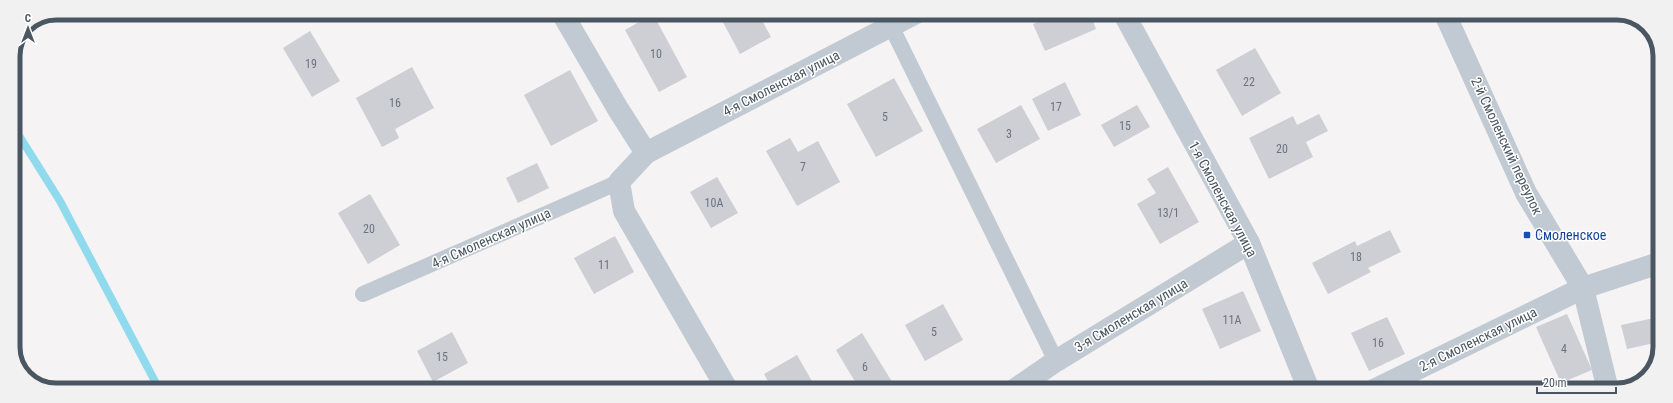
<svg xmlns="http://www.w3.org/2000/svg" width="1673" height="403" viewBox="0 0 1673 403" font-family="'Roboto Condensed',sans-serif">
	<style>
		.green { fill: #c3f1d5 }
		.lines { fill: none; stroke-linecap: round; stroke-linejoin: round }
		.stream { stroke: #90daee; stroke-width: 8 }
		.building { fill: #cdcfd5 }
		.service { stroke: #c1cad2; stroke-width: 16 }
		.minor { stroke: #c1cad2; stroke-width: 22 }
		.transit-dot { fill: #1a4fb4; stroke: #fff; stroke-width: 1.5 }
		.labels { text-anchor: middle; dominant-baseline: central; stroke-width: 3; stroke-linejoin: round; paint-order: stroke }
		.number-label { font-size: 12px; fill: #6b747e }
		.street-label { font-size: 14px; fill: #4a5661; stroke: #fff }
		.transit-label { font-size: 14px; fill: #164399; stroke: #fff; text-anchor: start }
		.rim { fill: none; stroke: #4a5661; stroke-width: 5 }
	</style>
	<rect width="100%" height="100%" fill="#f5f3f3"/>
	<path class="green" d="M 1215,380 L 1219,390 L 1195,390 Z"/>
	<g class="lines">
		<path class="stream" d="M 13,126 L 60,201 L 159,389"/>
	</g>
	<g class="building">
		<path d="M 718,13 L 758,13 L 771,37 L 740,54 Z"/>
		<path d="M 653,14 L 687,77 L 659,92 L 625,30 Z"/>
		<path d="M 1055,14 L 1090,14 L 1096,29 L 1045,51 L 1033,24 Z"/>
		<path d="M 310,31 L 340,81 L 312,97 L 283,48 Z"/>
		<path d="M 1255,48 L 1281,93 L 1242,116 L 1216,70 Z"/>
		<path d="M 412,67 L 434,108 L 395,129 L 399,138 L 382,147 L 356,98 Z"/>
		<path d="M 570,70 L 598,121 L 551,146 L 524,95 Z"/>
		<path d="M 894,78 L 923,131 L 876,157 L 847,104 Z"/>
		<path d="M 1065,82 L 1081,115 L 1048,131 L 1032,99 Z"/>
		<path d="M 1021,105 L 1040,139 L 996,163 L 977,129 Z"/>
		<path d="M 1137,105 L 1150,127 L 1114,147 L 1101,125 Z"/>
		<path d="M 1319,114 L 1328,131 L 1306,142 L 1313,157 L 1269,179 L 1249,138 L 1293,116 L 1297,125 Z"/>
		<path d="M 790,138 L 798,152 L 818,141 L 840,182 L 797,206 L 766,151 Z"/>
		<path d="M 537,163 L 549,188 L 518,203 L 506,178 Z"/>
		<path d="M 1168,167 L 1199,222 L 1160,244 L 1137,204 L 1156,193 L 1147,179 Z"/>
		<path d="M 717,177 L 738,213 L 711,228 L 690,192 Z"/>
		<path d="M 370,194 L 400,245 L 368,264 L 338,213 Z"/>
		<path d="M 1390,230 L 1401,252 L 1368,268 L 1371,272 L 1328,294 L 1312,263 L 1355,241 L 1357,246 Z"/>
		<path d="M 615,236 L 634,272 L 594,294 L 574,258 Z"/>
		<path d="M 1243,291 L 1261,331 L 1220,349 L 1202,309 Z"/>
		<path d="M 943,304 L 963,340 L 925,361 L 905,325 Z"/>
		<path d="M 1567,314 L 1592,370 L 1561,383 L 1536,327 Z"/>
		<path d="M 1387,317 L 1405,354 L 1369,371 L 1351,333 Z"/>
		<path d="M 1659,317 L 1659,342 L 1627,349 L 1621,325 Z"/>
		<path d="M 452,332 L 468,363 L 433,382 L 417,351 Z"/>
		<path d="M 862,333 L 894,385 L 885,390 L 860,390 L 836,350 Z"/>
		<path d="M 797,355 L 817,390 L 773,390 L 764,374 Z"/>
		<path d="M 1429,382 L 1433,390 L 1413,390 Z"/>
	</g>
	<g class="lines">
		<g class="service">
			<path d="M 891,26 L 1056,361"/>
			<path d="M 363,294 L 619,182"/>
		</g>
		<g class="minor">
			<path d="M 562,13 L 618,109 L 646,153 L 619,182 L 624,211 L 727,389"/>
			<path d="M 1124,14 L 1249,243 L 1309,390"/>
			<path d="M 1445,14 L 1526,193 L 1583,288 L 1608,390"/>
			<path d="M 646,153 L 916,13"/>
			<path d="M 1014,390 L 1056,361 L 1249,243"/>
			<path d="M 1374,390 L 1583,288 L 1659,263"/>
		</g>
	</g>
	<rect class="transit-dot" x="1523" y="231" width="8" height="8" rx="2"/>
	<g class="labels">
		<g class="number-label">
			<text x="656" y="54">10</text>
			<text x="311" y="64">19</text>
			<text x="1249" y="82">22</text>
			<text x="395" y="103">16</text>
			<text x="1056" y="107">17</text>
			<text x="885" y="117">5</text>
			<text x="1125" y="126">15</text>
			<text x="1009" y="134">3</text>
			<text x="1282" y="149">20</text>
			<text x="803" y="167">7</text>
			<text x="714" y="203">10А</text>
			<text x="1168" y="213">13/1</text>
			<text x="369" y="229">20</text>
			<text x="1356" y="257">18</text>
			<text x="604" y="265">11</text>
			<text x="1232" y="320">11А</text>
			<text x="934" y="332">5</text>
			<text x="1378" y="343">16</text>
			<text x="1564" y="349">4</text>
			<text x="442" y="357">15</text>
			<text x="865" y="367">6</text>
		</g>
		<g class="street-label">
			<text transform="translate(781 83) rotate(-27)">4-я Смоленская улица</text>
			<text transform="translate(1507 146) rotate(65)">2-й Смоленский переулок</text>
			<text transform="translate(1223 199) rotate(62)">1-я Смоленская улица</text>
			<text transform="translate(491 238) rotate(-24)">4-я Смоленская улица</text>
			<text transform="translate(1131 315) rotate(-31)">3-я Смоленская улица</text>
			<text transform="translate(1478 339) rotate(-26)">2-я Смоленская улица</text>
		</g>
		<g class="transit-label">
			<text x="1535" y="235">Смоленское</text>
		</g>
	</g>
	<path d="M0 0H1673V403H0ZM56 20H1617A36 36 0 0 1 1653 56V347A36 36 0 0 1 1617 383H56A36 36 0 0 1 20 347V56A36 36 0 0 1 56 20Z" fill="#f1f1f2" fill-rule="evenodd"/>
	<path class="rim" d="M56 20H1617A36 36 0 0 1 1653 56V347A36 36 0 0 1 1617 383H56A36 36 0 0 1 20 347V56A36 36 0 0 1 56 20Z"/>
	<g transform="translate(28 28)" stroke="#ffffff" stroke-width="3" paint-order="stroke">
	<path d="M0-3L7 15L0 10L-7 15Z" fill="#4a5661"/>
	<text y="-6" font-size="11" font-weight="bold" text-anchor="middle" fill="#4a5661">С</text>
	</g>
	<path d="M1537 387v6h79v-6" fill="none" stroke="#4a5661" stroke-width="2"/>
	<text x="1543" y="387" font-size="12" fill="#4a5661" stroke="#ffffff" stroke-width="3" paint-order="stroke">20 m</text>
</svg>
